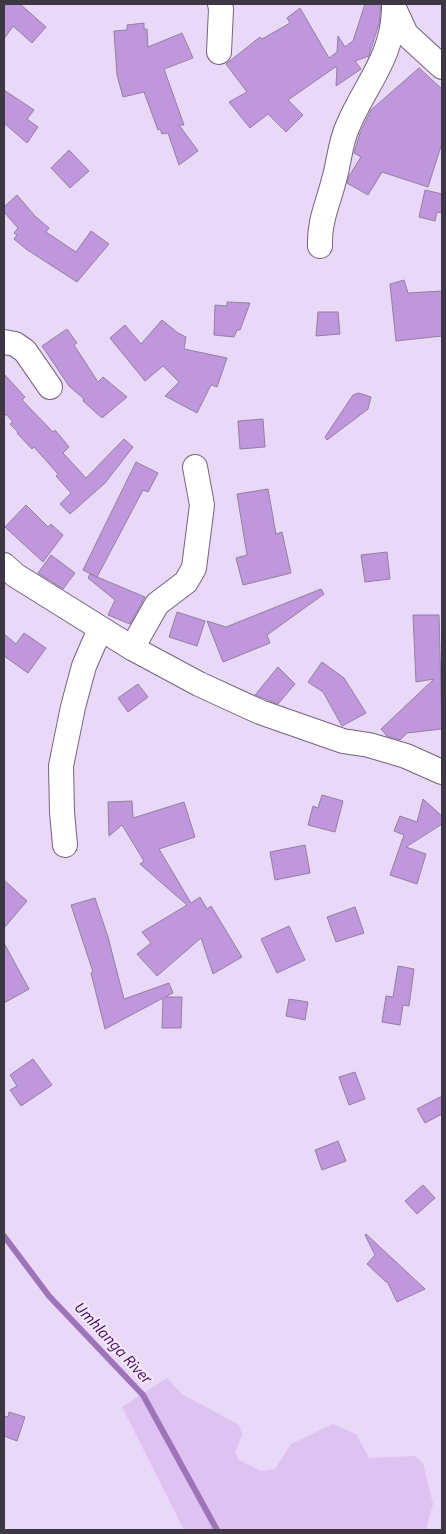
<svg xmlns="http://www.w3.org/2000/svg" width="446" height="1534" viewBox="0 0 446 1534" font-family="'Source Sans 3',sans-serif">
	<style>
		.green { fill: #dec2f2 }
		.lines { fill: none; stroke-linecap: round; stroke-linejoin: round }
		.stream { stroke: #9d74b8; stroke-width: 6 }
		.building { fill: #c096dd; stroke: #92819f }
		.minor-casing { stroke: #73637f; stroke-width: 26 }
		.minor { stroke: #fff; stroke-width: 24 }
		.labels { text-anchor: middle; dominant-baseline: central; stroke-width: 4.5; stroke-linejoin: round; paint-order: stroke }
		.water-label { font-size: 16px; font-style: italic; fill: #43085f; stroke: #f4e8fc }
	</style>
	<rect width="100%" height="100%" fill="#ead8f8"/>
	<path class="green" d="M 167,1378 L 182,1394 L 239,1425 L 242,1435 L 235,1452 L 239,1460 L 261,1471 L 275,1469 L 291,1444 L 333,1424 L 356,1434 L 369,1458 L 415,1456 L 423,1463 L 433,1504 L 426,1530 L 184,1530 L 122,1407 Z"/>
	<g class="lines">
		<path class="stream" d="M 4,1236 L 49,1296 L 143,1395 L 217,1530"/>
	</g>
	<g class="building">
		<path d="M 4,4 L 20,4 L 46,27 L 32,43 L 13,26 L 4,39 Z"/>
		<path d="M 365,4 L 381,4 L 379,24 L 370,52 L 369,56 L 355,61 L 361,69 L 336,86 L 337,67 L 334,68 L 288,100 L 303,115 L 286,132 L 268,114 L 250,128 L 229,102 L 247,92 L 226,64 L 260,37 L 262,39 L 290,23 L 287,18 L 300,8 L 329,58 L 337,52 L 338,36 L 345,47 L 353,41 Z"/>
		<path d="M 144,23 L 144,29 L 147,29 L 148,47 L 182,33 L 193,58 L 164,69 L 184,125 L 179,125 L 198,151 L 179,165 L 168,133 L 162,134 L 160,129 L 158,130 L 144,92 L 123,97 L 117,75 L 114,31 L 127,30 L 127,25 Z"/>
		<path d="M 419,68 L 442,89 L 442,143 L 428,187 L 382,172 L 368,195 L 347,183 L 349,176 L 361,157 L 354,153 L 360,133 L 371,110 Z"/>
		<path d="M 4,90 L 34,110 L 27,119 L 38,127 L 27,143 L 4,123 Z"/>
		<path d="M 69,150 L 89,171 L 70,188 L 51,168 Z"/>
		<path d="M 425,190 L 442,194 L 442,213 L 437,212 L 435,221 L 419,217 Z"/>
		<path d="M 17,195 L 35,216 L 49,228 L 46,232 L 76,252 L 91,231 L 109,244 L 77,282 L 26,249 L 14,239 L 17,235 L 14,233 L 18,228 L 4,212 L 4,207 Z"/>
		<path d="M 404,280 L 408,293 L 442,291 L 442,336 L 396,341 L 390,284 Z"/>
		<path d="M 227,302 L 250,303 L 240,330 L 237,330 L 234,337 L 214,335 L 215,305 L 227,306 Z"/>
		<path d="M 318,312 L 338,312 L 340,334 L 316,336 Z"/>
		<path d="M 162,320 L 178,333 L 186,337 L 184,349 L 227,358 L 217,387 L 211,385 L 197,413 L 165,396 L 179,382 L 163,366 L 145,381 L 110,338 L 125,325 L 141,344 Z"/>
		<path d="M 67,329 L 77,343 L 74,345 L 98,382 L 103,377 L 127,397 L 102,418 L 83,401 L 84,399 L 69,386 L 42,346 Z"/>
		<path d="M 4,374 L 25,397 L 22,400 L 53,432 L 55,430 L 69,447 L 63,453 L 86,478 L 124,439 L 133,447 L 105,483 L 70,514 L 60,504 L 71,493 L 56,476 L 58,474 L 34,447 L 32,449 L 17,433 L 18,432 L 10,424 L 13,422 L 6,414 L 4,417 Z"/>
		<path d="M 359,393 L 371,397 L 368,409 L 327,440 L 325,437 L 353,395 Z"/>
		<path d="M 263,419 L 265,447 L 240,449 L 238,421 Z"/>
		<path d="M 136,462 L 158,473 L 148,492 L 143,490 L 97,577 L 83,570 Z"/>
		<path d="M 268,489 L 276,534 L 282,532 L 291,573 L 243,585 L 236,558 L 247,555 L 237,494 Z"/>
		<path d="M 26,505 L 48,527 L 51,524 L 63,535 L 43,562 L 5,527 Z"/>
		<path d="M 387,552 L 390,579 L 365,582 L 361,555 Z"/>
		<path d="M 51,555 L 75,573 L 63,589 L 38,573 Z"/>
		<path d="M 90,574 L 145,597 L 130,624 L 108,615 L 115,600 L 88,578 Z"/>
		<path d="M 321,589 L 324,594 L 267,635 L 270,643 L 223,662 L 207,621 L 226,627 Z"/>
		<path d="M 177,612 L 205,621 L 197,646 L 169,637 Z"/>
		<path d="M 413,615 L 439,615 L 442,729 L 407,733 L 400,740 L 387,736 L 381,729 L 434,679 L 416,682 Z"/>
		<path d="M 24,633 L 46,648 L 28,673 L 4,656 L 4,634 L 16,644 Z"/>
		<path d="M 322,662 L 344,678 L 366,713 L 342,726 L 323,692 L 308,682 Z"/>
		<path d="M 278,667 L 295,684 L 278,704 L 255,695 Z"/>
		<path d="M 138,684 L 148,697 L 128,712 L 118,698 Z"/>
		<path d="M 322,795 L 343,801 L 335,832 L 308,825 L 313,806 L 318,808 Z"/>
		<path d="M 423,799 L 442,816 L 442,824 L 406,847 L 426,854 L 417,884 L 390,875 L 404,835 L 394,831 L 400,816 L 417,822 Z"/>
		<path d="M 132,801 L 133,818 L 184,802 L 195,837 L 159,849 L 191,903 L 200,897 L 207,909 L 211,906 L 242,957 L 213,974 L 201,938 L 157,976 L 137,954 L 151,943 L 142,932 L 187,905 L 140,864 L 144,861 L 122,825 L 109,836 L 108,802 Z"/>
		<path d="M 305,845 L 310,873 L 275,880 L 270,852 Z"/>
		<path d="M 4,880 L 27,901 L 4,928 Z"/>
		<path d="M 95,898 L 108,937 L 124,999 L 169,983 L 173,993 L 165,997 L 182,997 L 181,1028 L 162,1028 L 163,998 L 105,1029 L 91,973 L 93,972 L 71,905 Z"/>
		<path d="M 355,907 L 364,933 L 336,942 L 327,917 Z"/>
		<path d="M 289,926 L 305,960 L 277,973 L 261,939 Z"/>
		<path d="M 4,943 L 29,989 L 4,1003 Z"/>
		<path d="M 398,966 L 414,969 L 409,1006 L 403,1005 L 400,1025 L 382,1022 L 386,996 L 393,997 Z"/>
		<path d="M 289,999 L 308,1002 L 305,1020 L 286,1016 Z"/>
		<path d="M 33,1059 L 52,1085 L 21,1106 L 10,1090 L 17,1086 L 10,1075 Z"/>
		<path d="M 355,1072 L 365,1099 L 349,1105 L 339,1077 Z"/>
		<path d="M 442,1096 L 442,1114 L 425,1123 L 417,1109 Z"/>
		<path d="M 338,1141 L 346,1161 L 322,1170 L 315,1150 Z"/>
		<path d="M 423,1185 L 435,1198 L 417,1214 L 405,1201 Z"/>
		<path d="M 366,1234 L 381,1248 L 425,1289 L 397,1302 L 387,1281 L 386,1282 L 367,1264 L 375,1255 L 365,1235 Z"/>
		<path d="M 9,1412 L 25,1417 L 17,1441 L 4,1436 L 4,1416 L 8,1417 Z"/>
	</g>
	<g class="lines">
		<defs>
			<g id="minor">
				<path d="M 394,8 L 406,34 L 442,67"/>
				<path d="M 219,52 L 221,9 L 220,4"/>
				<path d="M 320,246 C 319,221 328,204 334,180 C 339,163 340,144 347,128 C 364,86 393,58 394,9"/>
				<path d="M 4,342 L 15,344 L 25,351 L 50,387"/>
				<path d="M 4,565 L 15,575 L 132,648 L 199,684 L 260,712 L 343,741 L 369,745 L 406,756 L 442,772"/>
				<path d="M 132,648 L 157,604 L 186,582 L 194,568 L 202,505 L 195,467"/>
				<path d="M 65,845 L 62,812 L 61,766 L 73,707 L 84,666 L 100,629"/>
			</g>
		</defs>
		<use href="#minor" class="minor-casing"/>
		<use href="#minor" class="minor"/>
	</g>
	<g class="labels">
		<g class="water-label">
			<text transform="translate(113 1343) rotate(47)">Umhlanga River</text>
		</g>
	</g>
	<rect width="446" height="1534" fill="none" stroke="#3d3643" stroke-width="10"/>
</svg>
